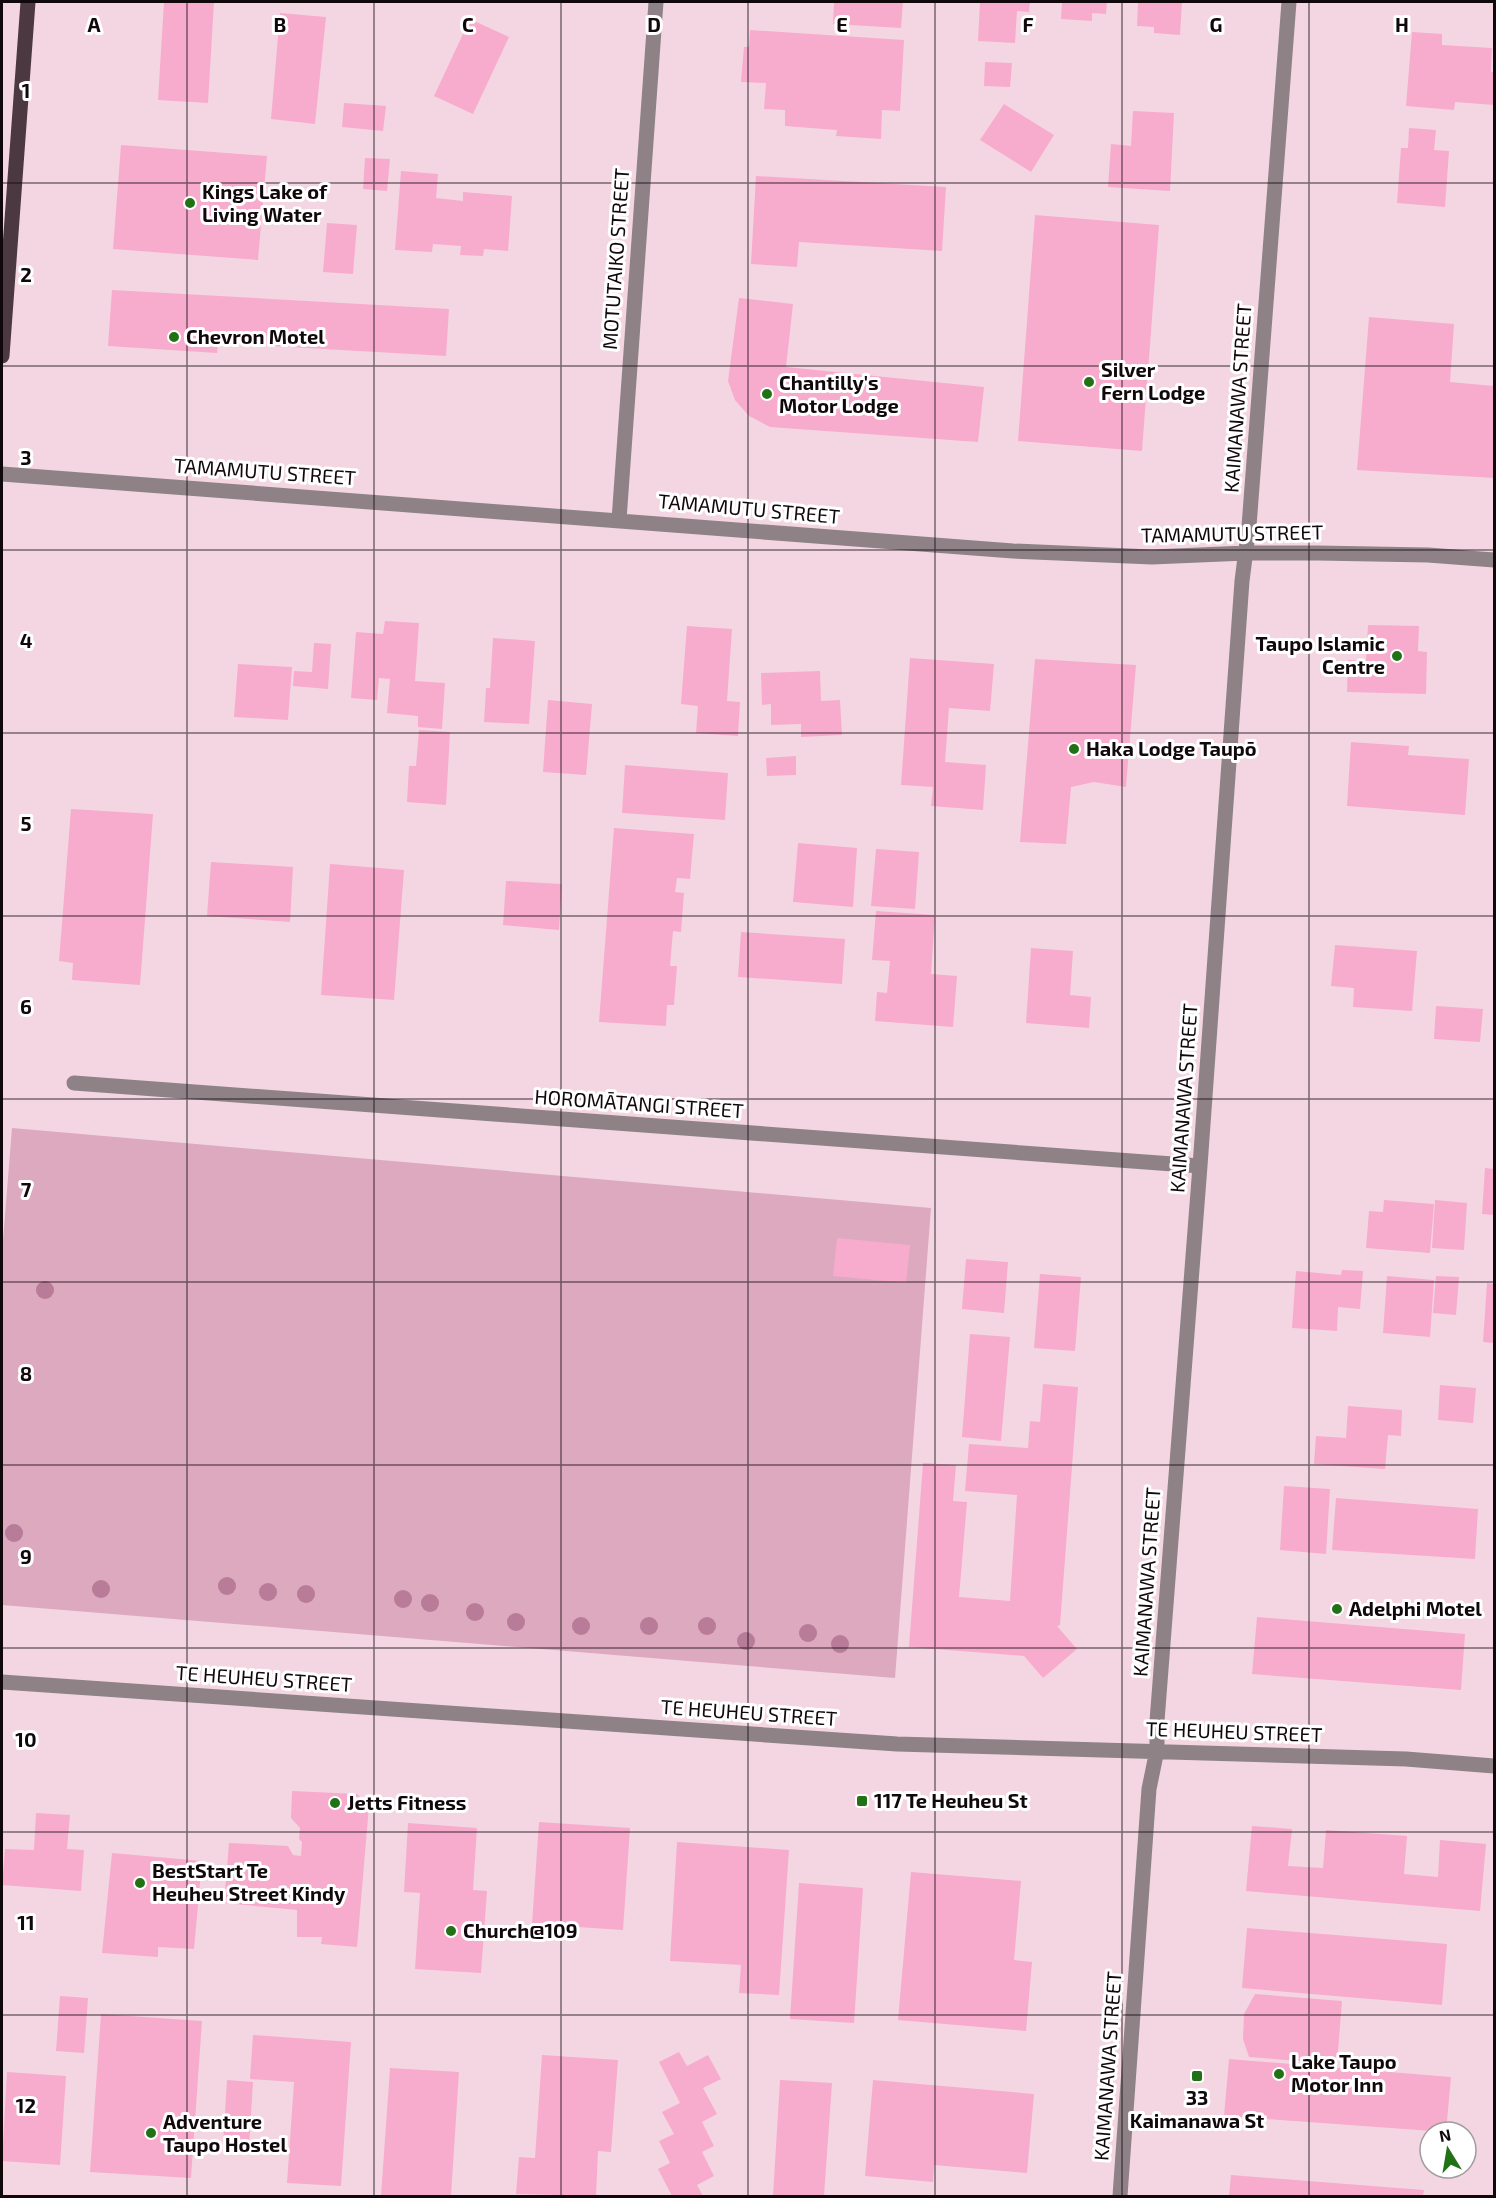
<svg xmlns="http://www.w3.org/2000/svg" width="1496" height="2198" font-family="'Exo 2',sans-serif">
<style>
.green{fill:#dca9bf}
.building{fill:#f7accd}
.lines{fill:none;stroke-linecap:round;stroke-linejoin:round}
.minor{stroke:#8e8287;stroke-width:15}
.major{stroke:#4c3840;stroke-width:15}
.tree{fill:#b87b98}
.grid{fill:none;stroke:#11080c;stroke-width:1.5;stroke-opacity:0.55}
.poi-dot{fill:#227117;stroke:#fff;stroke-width:2}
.labels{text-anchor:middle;stroke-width:6;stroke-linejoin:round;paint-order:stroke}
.poi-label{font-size:20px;font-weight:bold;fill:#11080c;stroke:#fff;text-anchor:start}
.street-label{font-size:20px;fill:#11080c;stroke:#fff}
.grid-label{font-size:20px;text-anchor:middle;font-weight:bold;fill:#11080c;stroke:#fff;stroke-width:6;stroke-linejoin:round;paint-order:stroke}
</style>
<rect width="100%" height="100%" fill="#f4d6e2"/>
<!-- green -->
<path class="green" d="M12,1128L931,1208L895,1678L2,1605V1253Z"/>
<!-- building -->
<path class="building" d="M164,2H214L208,103L158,100Z
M834,2H903L901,28L833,24Z
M980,2H1030L1029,12L1017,11L1015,43L978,41Z
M1062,2H1107L1106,14L1092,13V21L1061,19Z
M1138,2H1182L1180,35L1154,33V27L1137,26Z
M280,13L326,17L315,124L271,119Z
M470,19L509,37L473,114L434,96Z
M750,30L904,40L900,111L882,110L881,139L836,136L837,130L785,126V110L764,109L766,83L741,82L744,47H749Z
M1412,32L1442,34V45L1492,48L1491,72H1494V105L1455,102L1454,110L1406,106Z
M985,62L1012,63L1010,87L984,86Z
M344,103L386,106L383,131L342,127Z
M1004,104L1054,135L1031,172L980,140Z
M1133,111L1174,113L1170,191L1108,187L1111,144L1131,146Z
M1409,128L1436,130L1434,150L1449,151L1445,207L1397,203L1401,148H1408Z
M121,145L267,156L258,260L113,249Z
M365,158L390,159L387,191L363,189Z
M401,171L438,174L436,198L463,201V192L512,196L508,251L484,249L483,256L460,255L461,246L433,244L432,252L395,250Z
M756,176L946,187L942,251L799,242L797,267L751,264Z
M1035,215L1159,225L1142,451L1018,441Z
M327,223L357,225L353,274L323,272Z
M112,290L449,309L446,356L218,343L217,353L108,346Z
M739,298L793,304L786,367L984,387L978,442L770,427L749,416L735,400L728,381Z
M1369,317L1454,324L1450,382L1494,386V478L1357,470Z
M385,621L419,623L415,681L445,683L442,729L418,727V716L387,713L390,679L379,678L377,700L351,698L356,632L383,634Z
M1368,625L1419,626L1418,651L1427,652L1426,694L1347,692L1348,660L1366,661Z
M687,626L732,629L727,701L740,702L738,736L696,733L698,706L681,704Z
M493,638L535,641L529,724L484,722L486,688H490Z
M314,643L331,644L328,689L293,686L294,671L312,672Z
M910,658L994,664L990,711L949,708L945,762L986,765L983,810L931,806L933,787L901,785Z
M1035,659L1136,665L1126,787L1094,782L1071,787L1066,844L1020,842Z
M238,664L292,667L288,720L234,717Z
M820,671L821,701L840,700L842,735L801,737V724L771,725V704L762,705L761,673Z
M548,700L592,704L586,775L543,772Z
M419,730L450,732L446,805L407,802L409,766H416Z
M1351,742L1409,746L1408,755L1469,759L1465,815L1347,806Z
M796,756V775L767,776L766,758Z
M625,765L728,773L725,820L622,813Z
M71,809L153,814L140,985L72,980L73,963L59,961Z
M614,828L694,834L690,879L677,878L675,892L684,893L681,932L673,931L670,966H677L674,1005H667L666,1026L599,1022Z
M798,843L857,848L853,907L793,902Z
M876,849L919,852L915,909L871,906Z
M211,862L293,867L290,922L207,916Z
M330,864L404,870L394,1000L321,995Z
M506,881L562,884L559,930L503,925Z
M876,911L935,915L931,974L957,976L953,1027L875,1021L877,992L887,993L890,961L872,960Z
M741,932L845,939L842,984L738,977Z
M1335,945L1417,951L1412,1011L1353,1007L1354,988L1331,986Z
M1031,948L1073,951L1070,995L1091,997L1089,1028L1026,1023Z
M1436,1006L1483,1009L1480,1042L1434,1039Z
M1485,1168L1494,1169V1215L1482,1214Z
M1384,1200L1434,1204L1430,1253L1366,1248L1369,1211L1383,1212Z
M1435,1200L1467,1203L1464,1250L1432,1248Z
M837,1238L910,1245L906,1283L833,1276Z
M966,1259L1008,1262L1004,1313L962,1309Z
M1342,1270L1363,1271L1360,1309L1338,1307L1337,1331L1292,1328L1296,1271L1341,1275Z
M1040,1274L1081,1277L1075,1351L1034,1348Z
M1387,1276L1434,1280L1430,1337L1383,1333Z
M1436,1276L1459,1277L1456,1315L1433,1313Z
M1487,1283L1494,1284V1343L1483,1342Z
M970,1334L1010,1337L1001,1441L962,1437Z
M1043,1384L1078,1387L1060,1625L1057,1626L1077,1649L1043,1678L1024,1656L909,1647L923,1463L956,1465L953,1501L967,1502L959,1597L1010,1601L1017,1495L965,1491L969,1444L1028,1448L1030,1421L1040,1422Z
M1440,1385L1476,1388L1473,1423L1438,1420Z
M1348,1406L1402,1410L1401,1436L1388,1435L1385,1469L1314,1464L1316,1436L1346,1438Z
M1284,1486L1330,1489L1326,1554L1280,1550Z
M1336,1498L1478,1509L1475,1559L1332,1550Z
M1257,1617L1465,1634L1461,1690L1252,1674Z
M292,1791L357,1794L369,1806L357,1947L321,1944L322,1937H297V1910L224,1903L229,1843L288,1846L293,1855L301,1856L302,1842L299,1839L300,1828L291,1818Z
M36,1813L70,1815L67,1849L84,1850L81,1891L2,1885L5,1849L34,1850Z
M539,1822L630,1828L623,1930L532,1924Z
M408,1823L477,1828L473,1890L487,1891L481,1973L415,1969L420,1893L404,1892Z
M1252,1826L1292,1829L1288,1866L1323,1868L1326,1830L1407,1836L1404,1874L1438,1877L1440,1840L1486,1844L1480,1911L1246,1891Z
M677,1842L789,1850L779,1995L739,1993L741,1965L670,1961Z
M112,1853L202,1861L194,1949L158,1947V1957L102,1953Z
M911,1872L1021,1881L1014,1960L1032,1962L1026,2031L898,2020Z
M799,1883L863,1888L854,2023L790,2019Z
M1247,1928L1447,1944L1442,2005L1242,1988Z
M1255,1994L1342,2001L1337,2064L1249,2057L1243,2039L1244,2014Z
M60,1996L88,1998L84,2053L56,2051Z
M101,2014L202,2021L191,2178L90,2172Z
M253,2035L351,2042L341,2186L287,2183L294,2082L250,2079Z
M679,2052L687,2066L708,2055L721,2079L703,2088L717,2114L702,2122L714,2146L702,2152L714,2176L697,2185L703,2196H672L658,2169L670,2163L659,2141L674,2134L662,2112L680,2103L659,2062Z
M542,2055L618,2060L611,2152L598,2151L596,2196L516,2194L519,2157L535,2158Z
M1229,2059L1451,2077L1446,2132L1224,2116Z
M390,2068L459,2072L451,2196H381Z
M7,2072L66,2076L60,2165L2,2161Z
M227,2080L253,2082L249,2146L223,2144Z
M780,2080L832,2083L824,2196H773Z
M873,2080L1034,2094L1027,2173L934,2165L933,2182L865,2176Z
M1231,2175L1424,2190L1423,2196H1229Z"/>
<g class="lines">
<!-- minor -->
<path class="minor" d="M2,474L1013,551L1152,557L1246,553H1317L1428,555L1494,560
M619,520L656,2
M74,1083L1200,1166
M2,1682L897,1744L1406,1759L1494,1766
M1120,2196L1149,1789L1157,1750V1721L1200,1166L1242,581L1249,526L1289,2"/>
<!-- major -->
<path class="major" d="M2,356L28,2"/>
</g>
<!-- trees -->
<g class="tree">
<circle cx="45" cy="1290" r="9"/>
<circle cx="14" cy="1533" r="9"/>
<circle cx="227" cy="1586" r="9"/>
<circle cx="101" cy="1589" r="9"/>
<circle cx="268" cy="1592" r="9"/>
<circle cx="306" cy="1594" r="9"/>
<circle cx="403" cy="1599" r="9"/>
<circle cx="430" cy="1603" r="9"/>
<circle cx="475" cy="1612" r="9"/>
<circle cx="516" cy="1622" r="9"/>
<circle cx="581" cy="1626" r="9"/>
<circle cx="649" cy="1626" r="9"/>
<circle cx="707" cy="1626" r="9"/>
<circle cx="808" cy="1633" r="9"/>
<circle cx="746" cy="1641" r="9"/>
<circle cx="840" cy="1644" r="9"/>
</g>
<!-- grid -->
<path class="grid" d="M187,2V2196M374,2V2196M561,2V2196M748,2V2196M935,2V2196M1122,2V2196M1309,2V2196M2,183H1494M2,366H1494M2,550H1494M2,733H1494M2,916H1494M2,1099H1494M2,1282H1494M2,1465H1494M2,1648H1494M2,1832H1494M2,2015H1494"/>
<!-- markers -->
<g class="poi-dot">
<circle cx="190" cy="203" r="6"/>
<circle cx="174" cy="337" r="6"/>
<circle cx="1089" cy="382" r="6"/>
<circle cx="767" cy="394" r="6"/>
<circle cx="1397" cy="656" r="6"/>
<circle cx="1074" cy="749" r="6"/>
<circle cx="1337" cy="1609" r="6"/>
<rect x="856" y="1795" width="12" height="12" rx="3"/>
<circle cx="335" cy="1803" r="6"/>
<circle cx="140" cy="1883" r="6"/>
<circle cx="451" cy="1931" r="6"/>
<circle cx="1279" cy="2074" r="6"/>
<rect x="1191" y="2070" width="12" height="12" rx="3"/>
<circle cx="151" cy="2133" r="6"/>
</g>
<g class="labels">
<!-- poi labels -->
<g class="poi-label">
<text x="202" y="199">Kings Lake of<tspan x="202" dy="23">Living Water</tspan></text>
<text x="186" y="344">Chevron Motel</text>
<text x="1101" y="377">Silver<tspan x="1101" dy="23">Fern Lodge</tspan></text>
<text x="779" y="390">Chantilly's<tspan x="779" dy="23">Motor Lodge</tspan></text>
<text x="1385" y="651" text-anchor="end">Taupo Islamic<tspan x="1385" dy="23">Centre</tspan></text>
<text x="1086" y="756">Haka Lodge Taupō</text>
<text x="1349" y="1616">Adelphi Motel</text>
<text x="874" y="1808">117 Te Heuheu St</text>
<text x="347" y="1810">Jetts Fitness</text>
<text x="152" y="1878">BestStart Te<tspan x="152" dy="23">Heuheu Street Kindy</tspan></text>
<text x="463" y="1938">Church@109</text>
<text x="1291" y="2069">Lake Taupo<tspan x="1291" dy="23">Motor Inn</tspan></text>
<text x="1197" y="2105" text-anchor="middle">33<tspan x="1197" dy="23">Kaimanawa St</tspan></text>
<text x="163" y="2129">Adventure<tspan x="163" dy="23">Taupo Hostel</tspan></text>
</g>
<!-- street labels -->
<g class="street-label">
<text transform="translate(616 259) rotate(-86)" y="7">MOTUTAIKO STREET</text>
<text transform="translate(1238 398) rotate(-86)" y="7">KAIMANAWA STREET</text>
<text transform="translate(265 472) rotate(4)" y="7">TAMAMUTU STREET</text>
<text transform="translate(749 509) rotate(5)" y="7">TAMAMUTU STREET</text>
<text transform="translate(1232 534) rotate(-1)" y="7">TAMAMUTU STREET</text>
<text transform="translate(1184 1098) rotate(-86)" y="7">KAIMANAWA STREET</text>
<text transform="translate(639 1104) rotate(4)" y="7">HOROMĀTANGI STREET</text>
<text transform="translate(1147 1582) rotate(-86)" y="7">KAIMANAWA STREET</text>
<text transform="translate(264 1679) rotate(4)" y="7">TE HEUHEU STREET</text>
<text transform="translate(749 1713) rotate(4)" y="7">TE HEUHEU STREET</text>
<text transform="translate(1234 1732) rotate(2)" y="7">TE HEUHEU STREET</text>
<text transform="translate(1108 2066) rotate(-86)" y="7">KAIMANAWA STREET</text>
</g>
</g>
<g class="grid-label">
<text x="94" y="32">A</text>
<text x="280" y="32">B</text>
<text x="468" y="32">C</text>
<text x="654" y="32">D</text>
<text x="842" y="32">E</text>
<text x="1028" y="32">F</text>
<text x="1216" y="32">G</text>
<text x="1402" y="32">H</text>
<text x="26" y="98">1</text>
<text x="26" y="282">2</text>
<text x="26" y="465">3</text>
<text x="26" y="648">4</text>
<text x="26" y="831">5</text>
<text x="26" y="1014">6</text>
<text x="26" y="1197">7</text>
<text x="26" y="1381">8</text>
<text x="26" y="1564">9</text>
<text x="26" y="1747">10</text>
<text x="26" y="1930">11</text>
<text x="26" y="2113">12</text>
</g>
<!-- border -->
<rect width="1496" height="2198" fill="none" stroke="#11080c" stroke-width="6"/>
<!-- north arrow -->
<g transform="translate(1448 2150) rotate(349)"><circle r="28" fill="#ffffff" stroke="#a09c9e" stroke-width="1.5"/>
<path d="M0-4.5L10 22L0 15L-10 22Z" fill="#227117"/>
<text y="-9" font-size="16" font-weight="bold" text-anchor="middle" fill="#11080c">N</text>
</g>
</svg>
